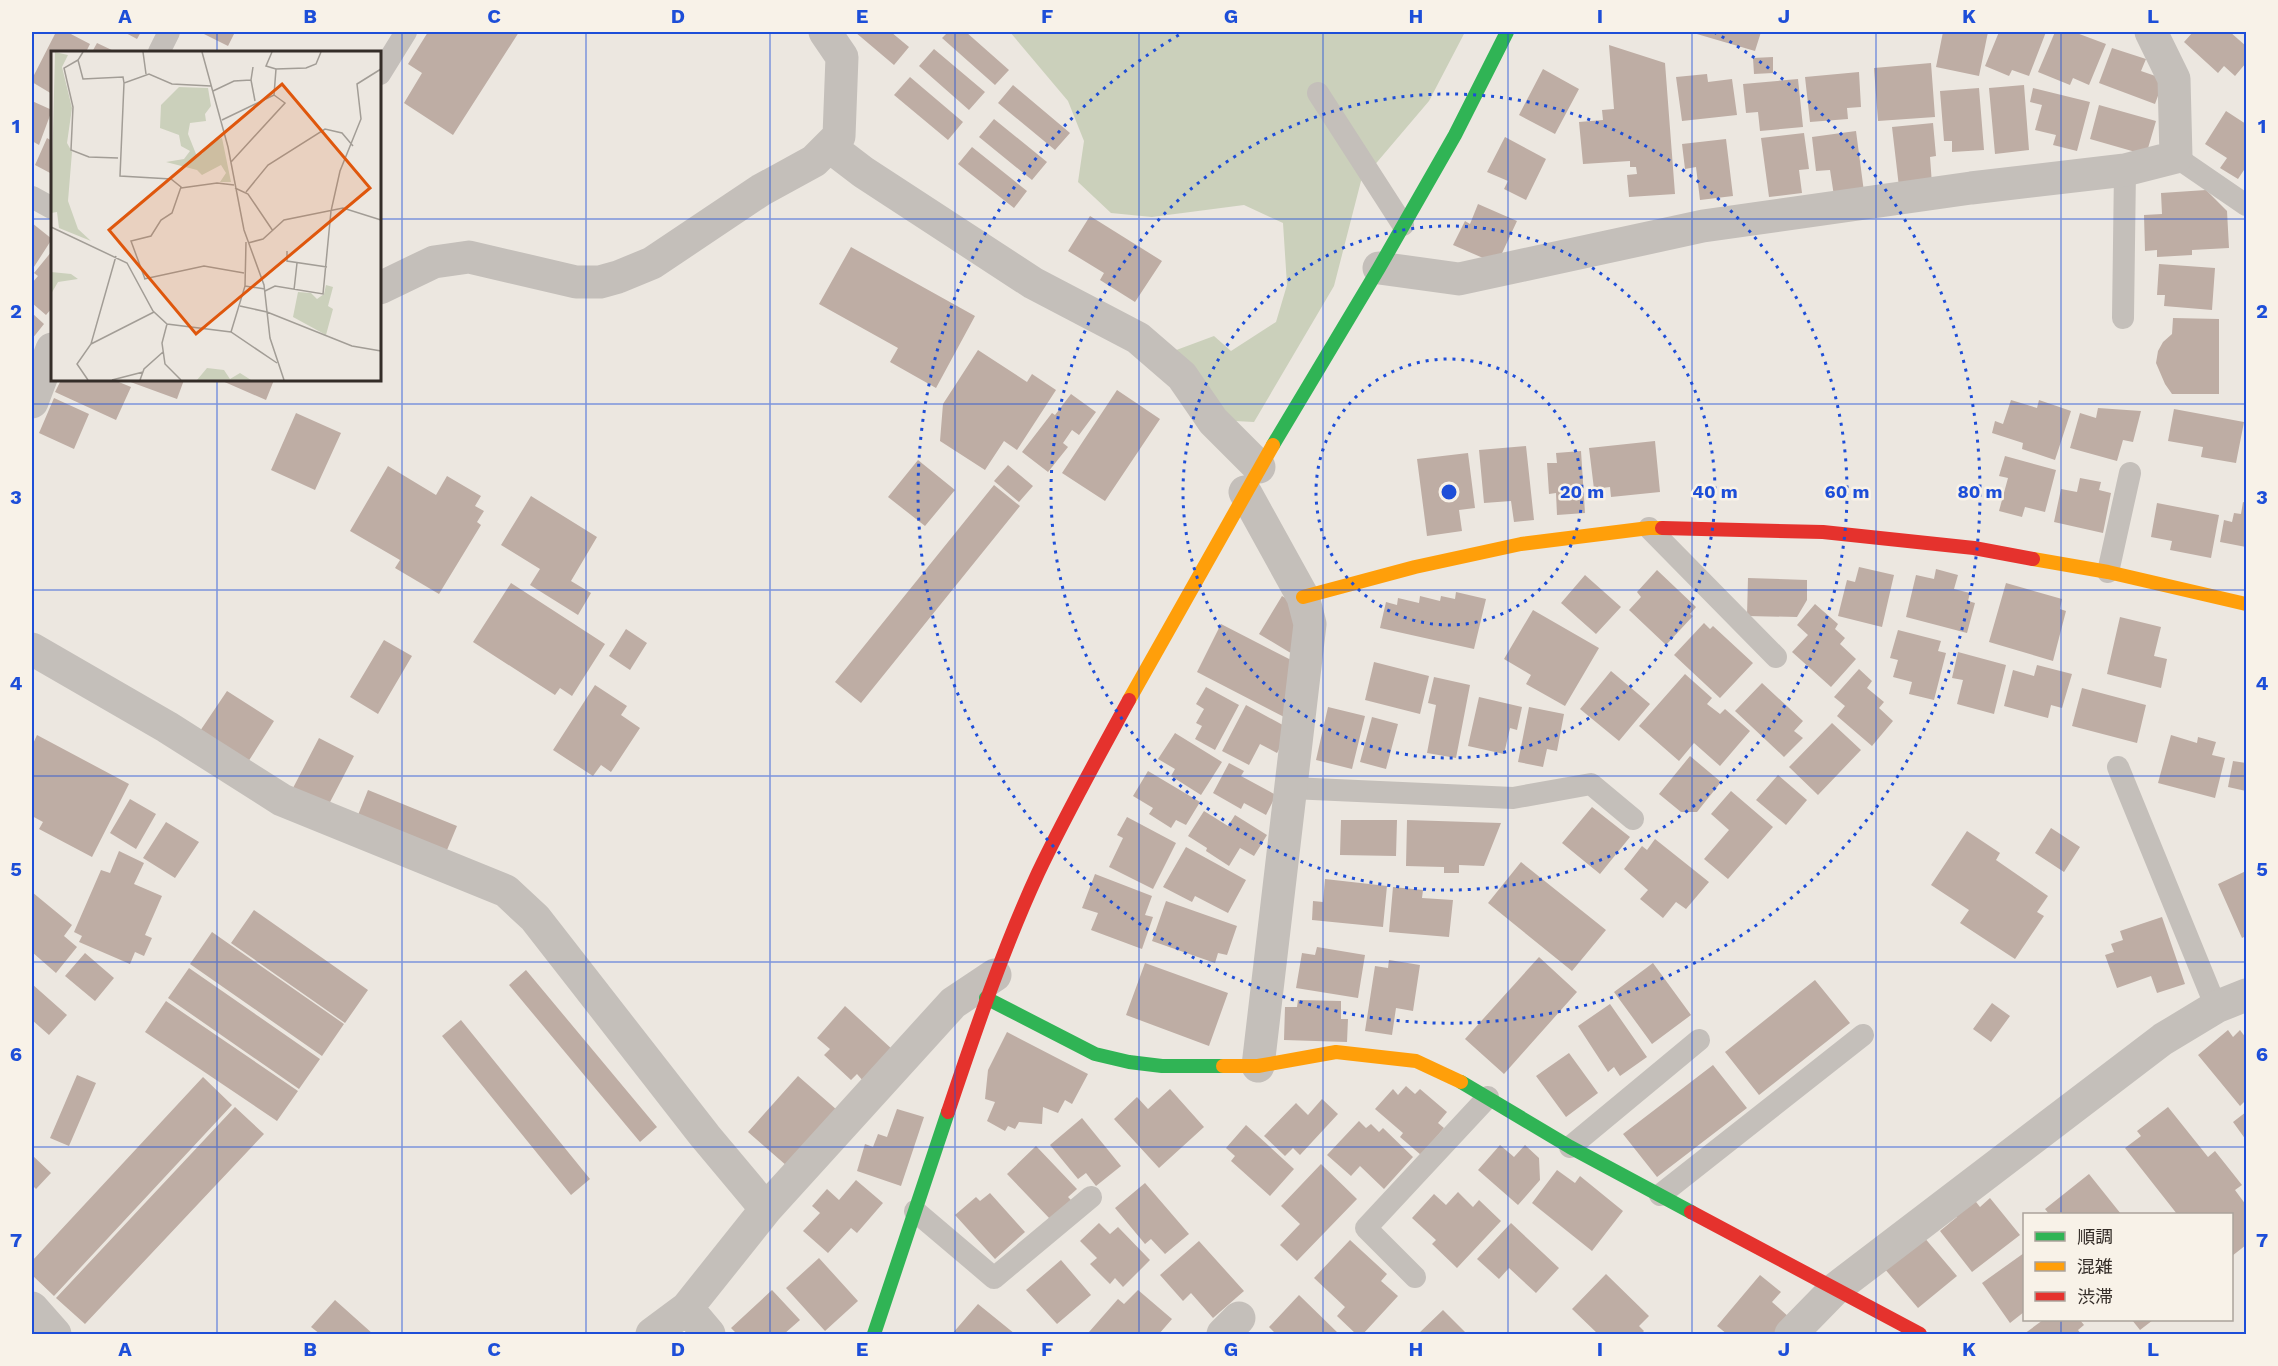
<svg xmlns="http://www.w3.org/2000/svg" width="2278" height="1366" font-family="'Work Sans','Noto Sans JP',sans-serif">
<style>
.green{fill:#cbd0bb}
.building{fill:#beada4}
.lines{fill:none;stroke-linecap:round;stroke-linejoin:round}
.lane{stroke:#c4bfba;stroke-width:22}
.street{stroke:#c4bfba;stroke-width:33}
.fast{stroke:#30b455;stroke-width:14}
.slow{stroke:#ff9f0a;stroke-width:14}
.jam{stroke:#e5322d;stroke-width:14}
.grid{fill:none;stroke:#1d4ed8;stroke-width:1.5;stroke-opacity:0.55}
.ring{fill:none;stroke:#1d4ed8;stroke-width:3;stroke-dasharray:3 6}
.inset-road{fill:none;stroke:#a29d96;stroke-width:1.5}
.view{fill:#df570d;fill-opacity:0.15;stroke:#df570d;stroke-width:3}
.inset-edge{fill:none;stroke:#342d28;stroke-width:3}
.centre{fill:#1d4ed8;stroke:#f8f2e8;stroke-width:3}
.ring-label{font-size:18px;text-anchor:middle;font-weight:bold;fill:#1d4ed8;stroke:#f8f2e8;stroke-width:5;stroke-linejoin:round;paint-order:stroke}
.neatline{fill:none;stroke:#1d4ed8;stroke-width:2}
.grid-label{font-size:20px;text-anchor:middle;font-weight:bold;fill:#1d4ed8}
</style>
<rect width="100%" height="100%" fill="#ece7e0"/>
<!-- green -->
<path class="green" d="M1010,32H1465L1429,101L1361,181L1334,286L1254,422L1235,421L1171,352L1214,336L1231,351L1276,322L1287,285L1283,223L1244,205L1152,217L1111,213L1078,182L1084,141L1068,101Z"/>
<!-- building -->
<path class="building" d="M56,32H67L90,44L86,52H52V94L32,82V79Z
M124,32H141L137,39Z
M200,32H235L228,46Z
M428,32H519L453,135L404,103L422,73L408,64Z
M855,32H891L909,47L894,65Z
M948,32H966L1009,70L995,85L942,38Z
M1690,32H1761L1755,51Z
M1943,32H1988L1979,76L1936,67Z
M1999,32H2046L2029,76L2012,70L2009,76L1985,66Z
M2055,32H2074L2106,44L2089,85L2073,78L2070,85L2038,72Z
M2193,32H2230L2246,46V63L2235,76L2224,66L2218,73L2184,42Z
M97,43L116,52H92Z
M1609,45L1665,63L1675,194L1629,197L1627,175L1637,174L1636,167H1630V161L1583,164L1579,122L1603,120L1602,110L1614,109Z
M2112,48L2146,59L2141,71L2164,79L2155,104L2099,83Z
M934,49L985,92L969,110L919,66Z
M1773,57V73L1754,74L1753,58Z
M1931,63L1935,117L1878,121L1874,68Z
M1543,69L1579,89L1555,134L1519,115Z
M1859,72L1861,107L1847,108L1848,119L1810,122L1805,77Z
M1707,74L1708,82L1732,79L1737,115L1682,121L1676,77Z
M910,77L963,122L948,140L894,95Z
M1798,79L1803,127L1760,131L1758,112L1746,113L1743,84Z
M1013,85L1070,133L1055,150L998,103Z
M2024,85L2029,150L1995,154L1989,88Z
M1979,88L1984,150L1952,152V141H1944L1940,91Z
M2033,88L2090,102L2077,151L2053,145L2056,135L2035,130L2042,105L2030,102Z
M32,101L52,110L39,145L32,141Z
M2099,105L2156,121L2146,155L2090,139Z
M2226,111L2246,124V167L2238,179L2220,168L2227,158L2205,144Z
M994,119L1047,162L1032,180L979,137Z
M1933,123L1936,156L1930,157L1932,184L1899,187L1892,127Z
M1856,131L1864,192L1834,196L1830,170L1816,171L1812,137Z
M1804,133L1809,169L1799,170L1802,193L1769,197L1761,138Z
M1505,137L1546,159L1526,200L1504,189L1508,181L1487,172Z
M47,138L52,141V174L35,165Z
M1726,139L1733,196L1700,200L1696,167L1685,169L1682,144Z
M972,147L1027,191L1014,208L958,164Z
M2206,190L2227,211L2229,248L2192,250V255L2157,257V250L2145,251L2144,215L2162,214L2161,193Z
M1478,204L1517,221L1497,264L1453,245L1465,221L1470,224Z
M1090,216L1162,261L1135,302L1100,280L1104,273L1068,251Z
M32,223L52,239L32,270Z
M851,247L975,316L936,388L890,362L898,348L819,304Z
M52,251V308L46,315L32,303V283L38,276L34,273Z
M2159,264L2215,268L2212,310L2164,306L2165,295H2157Z
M32,313L44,324L32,339Z
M2173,318L2219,319V394H2172L2165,384L2156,363L2158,351L2163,342L2172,334Z
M978,350L1027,382L1032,374L1056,390L1017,450L1004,441L985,470L940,441L943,404Z
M61,380H114L131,387L116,420L55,392Z
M125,380H184L177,399Z
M220,380H274L266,400Z
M1117,390L1160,419L1105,501L1062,473Z
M1071,394L1096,412L1079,435L1072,430L1063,443L1068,447L1048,472L1022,452L1052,413L1055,415Z
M54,398L89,414L74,449L39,433Z
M2011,400L2037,408L2039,400L2071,411L2055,460L2022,449L2023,443L1992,433L1995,421L2003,424Z
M2098,408L2141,411L2133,442L2123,440L2117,461L2070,448L2080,413L2096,418Z
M2174,409L2244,422L2236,463L2201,457L2203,447L2168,441Z
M296,413L341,433L315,490L271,470Z
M1655,441L1660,492L1611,497L1610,487L1594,489L1589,448Z
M1526,446L1534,520L1514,522L1511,501L1484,503L1479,450Z
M1581,451L1585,513L1557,515L1556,493L1549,494L1547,463H1557L1556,453Z
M1468,453L1475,508L1459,510L1462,531L1427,536L1417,459Z
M2005,456L2056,470L2045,512L2025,507L2022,517L1999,511L2008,478L1999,476Z
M918,460L955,490L925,526L888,497Z
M1008,465L1033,486L1019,502L994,481Z
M388,466L436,495L447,476L481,496L475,506L484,511L477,522L481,525L439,594L395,568L400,560L350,531Z
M2080,478L2101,482L2099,490L2111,493L2103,533L2054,522L2061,489L2077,492Z
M994,485L1020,506L861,703L835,682Z
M531,496L597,537L571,581L591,593L578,615L530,585L540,569L501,545Z
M2243,502L2246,503V547L2220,542L2224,520L2232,522L2234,513L2241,514Z
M2157,503L2219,515L2211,558L2170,550L2172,541L2151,537Z
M1859,567L1894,575L1882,627L1838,616L1847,580L1855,582Z
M1936,569L1958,575L1954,589L1970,593L1968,601L1975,603L1967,633L1906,617L1916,575L1934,579Z
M1657,570L1696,607L1690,614L1693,616L1666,645L1629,610L1641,597L1637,592Z
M1585,575L1621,607L1596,634L1561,603Z
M1748,578L1807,580V600L1797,617L1747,616Z
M511,583L605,644L572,696L560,688L555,695L473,642Z
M2006,583L2062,599L2060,609L2066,611L2053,661L1989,642Z
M1456,592L1486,599L1474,649L1380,628L1386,602L1397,605L1398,598L1419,603L1420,596L1440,601L1441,596L1455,599Z
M1282,596L1294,603V655L1259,634Z
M1815,604L1838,624L1835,629L1845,638L1840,644L1856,659L1831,687L1792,652L1808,635L1797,625Z
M1533,610L1599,648L1565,706L1526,684L1531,675L1504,659Z
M2120,617L2161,627L2154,656L2167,659L2161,688L2107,674Z
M1704,623L1710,629L1713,626L1753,663L1720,698L1674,655Z
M1221,624L1297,663L1290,720L1197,672Z
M626,629L647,643L630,670L609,656Z
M1898,630L1941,641L1938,651L1946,653L1934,700L1909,694L1912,682L1893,677L1898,660L1890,658Z
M384,640L412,656L378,714L350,697Z
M1958,652L2006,665L1994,714L1957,704L1963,680L1952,678Z
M1374,662L1429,676L1420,714L1365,700Z
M2037,665L2072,674L2062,708L2051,705L2048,718L2004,706L2013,670L2034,676Z
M1859,669L1872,681L1867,688L1884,702L1879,708L1893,721L1872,746L1837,716L1845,706L1834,697Z
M1611,671L1650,704L1619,741L1580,709Z
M1685,674L1712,698L1707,704L1720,714L1725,709L1750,731L1720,766L1694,743L1679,761L1639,726Z
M1434,677L1470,685L1456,758L1427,753L1436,705L1428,703Z
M1762,683L1803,721L1794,731L1803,738L1784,757L1735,711Z
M595,685L627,706L621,715L640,728L611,772L601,765L593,776L553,750Z
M1206,687L1239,705L1215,750L1195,739L1202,726L1196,723L1204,709L1196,704Z
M2082,688L2146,705L2137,743L2072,726Z
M227,691L274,721L248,762L200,731Z
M1479,697L1522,707L1517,730L1510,728L1504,754L1468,746Z
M1246,705L1290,729L1277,753L1260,744L1249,765L1222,751Z
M1328,707L1365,716L1352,769L1316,760Z
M1529,707L1564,714L1557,751L1547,749L1543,767L1518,762Z
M1372,717L1398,724L1386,769L1360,762Z
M1832,723L1861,750L1818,795L1789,767Z
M1175,733L1222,762L1201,795L1171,776L1175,769L1158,759Z
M37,735L129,784L92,857L39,829L43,822L32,816V746Z
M2171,735L2197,743L2198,737L2216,742L2212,755L2225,758L2215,798L2158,783Z
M319,738L354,756L328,806L293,788Z
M1690,756L1721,782L1697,812H1681L1659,794Z
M2233,761L2246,763V791L2228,787Z
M1229,763L1244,771L1241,776L1276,795L1266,815L1244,803L1241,809L1213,793Z
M1148,771L1200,802L1186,825L1176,820L1171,828L1149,814L1153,808L1133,796Z
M1778,775L1807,800L1786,825L1756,800Z
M368,790L457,826L447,850L358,815Z
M1731,791L1773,827L1728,879L1704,859L1729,830L1711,814Z
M130,799L156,814L136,849L110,833Z
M1592,807L1630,837L1600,874L1562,843Z
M1204,811L1228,826L1235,815L1267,835L1254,856L1240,848L1229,866L1206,851L1207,848L1188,836Z
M1127,817L1176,843L1153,889L1109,867L1123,838L1117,835Z
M1341,820H1397L1396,856L1340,855Z
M1407,820L1501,823L1484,866L1459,865V873H1444V867L1406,866Z
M166,822L199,842L175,878L143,858Z
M2051,828L2080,847L2064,872L2035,853Z
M1967,831L2000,853L1996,860L2048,896L2037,912L2044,916L2015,959L1960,923L1969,910L1931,885Z
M1655,839L1709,882L1686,909L1676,902L1663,918L1640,899L1648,890L1624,869L1642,846L1647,850Z
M1186,847L1246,880L1228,913L1195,896L1192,902L1163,887Z
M119,851L144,863L134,884L162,896L145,935L152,938L144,956L135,952L130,964L79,942L82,936L74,932L101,870L110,873Z
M1521,862L1606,930L1572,971L1488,903Z
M2246,871V936L2242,938L2218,884Z
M1095,874L1152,896L1145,915L1153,917L1142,949L1091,930L1098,913L1082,908Z
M1325,879L1387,886L1383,927L1312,920L1313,901L1323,902Z
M1393,887L1423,890L1422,898L1453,900L1449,937L1389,932Z
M32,892L72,925L64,936L77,947L56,973L32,952Z
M1166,901L1237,926L1227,955L1218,953L1215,963L1152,941Z
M254,910L368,990L345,1023L231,943Z
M2162,917L2185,984L2157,993L2151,976L2117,988L2105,955L2114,952L2111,944L2123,940L2120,931Z
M212,932L344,1024L322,1056L190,964Z
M1317,947L1365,955L1358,998L1296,988L1302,953L1315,955Z
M85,953L114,978L95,1001L65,976Z
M1539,957L1577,992L1504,1074L1465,1039Z
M1389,960L1420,965L1413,1011L1396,1008L1392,1035L1365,1031L1375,966L1388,968Z
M1145,963L1228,993L1209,1046L1126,1015Z
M1653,963L1691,1015L1652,1044L1614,992Z
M189,968L320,1059L299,1089L168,998Z
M526,970L657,1127L640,1142L509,985Z
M1815,980L1850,1023L1759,1095L1725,1052Z
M32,984L67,1015L49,1035L32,1020Z
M1298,1000L1341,1001V1019H1348L1347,1042L1284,1040L1285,1007H1297Z
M166,1001L298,1091L277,1121L145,1032Z
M1992,1003L2010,1016L1991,1042L1973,1029Z
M1610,1004L1647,1057L1620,1076L1614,1067L1608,1072L1578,1026Z
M845,1006L893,1050L864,1082L857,1074L851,1080L824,1055L830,1049L817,1038Z
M461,1020L590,1179L571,1195L442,1036Z
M2228,1030L2233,1037L2240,1030L2246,1038V1100L2240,1106L2198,1055Z
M1007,1032L1088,1074L1072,1104L1065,1100L1058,1113L1043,1107L1042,1124L1019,1122L1015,1129L1008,1126L1005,1131L987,1121L995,1102L985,1099L988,1070Z
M1569,1053L1598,1093L1566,1117L1536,1076Z
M1713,1065L1747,1108L1657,1177L1623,1134Z
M77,1075L96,1083L69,1146L50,1138Z
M798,1076L837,1110L787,1166L748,1132Z
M203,1077L232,1105L54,1296L32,1275V1261Z
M1406,1086L1415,1094L1420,1089L1447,1112L1438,1123L1444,1128L1421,1155L1400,1137L1403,1133L1375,1109L1393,1089L1398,1095Z
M1170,1089L1204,1127L1159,1168L1114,1119L1137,1097L1148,1109Z
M1322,1099L1338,1114L1300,1155L1293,1148L1285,1156L1264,1136L1296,1103L1308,1115Z
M235,1107L264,1134L85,1324L56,1298Z
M2168,1107L2208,1157L2215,1151L2242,1185L2235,1190L2246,1205V1245L2232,1256V1214H2177L2125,1148L2141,1136L2137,1131Z
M897,1109L924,1117L901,1186L857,1171L865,1144L873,1147L878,1134L887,1137Z
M2246,1112V1140L2233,1122Z
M1082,1118L1121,1166L1096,1186L1086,1173L1078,1179L1050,1145Z
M1359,1121L1366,1128L1371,1124L1379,1132L1383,1128L1413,1157L1384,1189L1360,1166L1351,1176L1327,1155Z
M1246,1125L1294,1169L1270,1196L1231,1161L1235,1156L1226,1148Z
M1500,1145L1514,1157L1525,1145L1539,1158L1540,1180L1518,1205L1478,1170Z
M1036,1146L1077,1189L1068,1197L1071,1200L1051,1220L1007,1174Z
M32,1155L51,1173L36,1189L32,1185Z
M1321,1164L1357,1199L1297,1261L1280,1245L1300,1224L1281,1206Z
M1557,1170L1575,1183L1580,1176L1623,1211L1592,1251L1532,1203Z
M2089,1174L2121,1214H2049L2045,1209Z
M856,1180L883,1203L857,1233L851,1228L828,1253L803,1231L820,1213L812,1206L827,1189L839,1200Z
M1145,1183L1189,1234L1165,1254L1151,1239L1145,1244L1115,1208Z
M1458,1192L1473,1207L1479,1200L1501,1221L1457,1268L1432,1244L1436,1240L1412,1218L1434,1194L1446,1205Z
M990,1193L1025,1232L995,1259L955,1215L976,1197L980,1201Z
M1969,1193L1980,1207L1990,1198L2020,1235L1972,1272L1940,1231L1957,1217L1953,1213Z
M1099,1223L1110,1234L1118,1227L1150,1260L1123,1287L1115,1278L1110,1284L1090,1264L1097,1258L1080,1241Z
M1511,1223L1559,1268L1536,1293L1509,1268L1499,1279L1477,1259Z
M1923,1236L1957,1276L1918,1308L1884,1268Z
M1350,1240L1387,1274L1381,1281L1398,1296L1363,1334H1356L1337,1316L1345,1307L1314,1278Z
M1199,1241L1244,1291L1213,1318L1191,1293L1183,1301L1160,1275Z
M2024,1253V1312L2010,1323L1982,1283Z
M819,1258L858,1301L825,1331L786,1288Z
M1061,1260L1091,1295L1057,1324L1026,1290Z
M1606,1274L1649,1316L1639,1326L1644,1331L1641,1334H1598L1572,1309Z
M1760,1275L1781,1292L1772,1302L1790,1318L1777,1334H1727L1717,1326Z
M772,1290L800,1320L784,1334H737L731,1328Z
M1138,1290L1172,1319L1159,1334H1092L1089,1332L1118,1299L1124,1304Z
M1299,1295L1339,1334H1276L1269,1327Z
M335,1300L373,1334H320L311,1327Z
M978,1304L1015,1334H952Z
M1443,1310L1467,1334H1418Z
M2043,1320H2080L2084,1325L2078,1330L2081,1334H2024Z
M2132,1320H2153L2140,1330Z"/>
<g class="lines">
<!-- lane -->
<path class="lane" d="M159,52L169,32
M380,74L406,32
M1318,93L1403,225
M2176,157L2246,205
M32,197L52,208
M2123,318L2125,170
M1649,528L1776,657
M2108,572L2130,473
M2118,767L2216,1007
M1291,788L1513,798L1591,784L1633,819
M1570,1147L1699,1040
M1660,1195L1863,1035
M915,1211L994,1278L1091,1197
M1415,1277L1366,1228L1488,1097"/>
<!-- street -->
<path class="street" d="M829,146L863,172L1033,283L1138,338L1182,376L1213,421L1259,467
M1379,268L1459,279L1703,226L1971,188L2125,170L2176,157L2174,79L2151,32
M380,288L434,262L469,257L576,282H600L618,277L652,263L761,190L814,161L839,136L842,57L825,32
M32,402L52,349
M1245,492L1303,597L1310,624L1258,1066
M32,649L167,727L282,800L506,891L535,918L705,1136L766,1209
M32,1308L55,1334
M687,1308L709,1334
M652,1334L687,1308L766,1209L953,1003L995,975
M1223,1334L1239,1318
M1791,1334L1835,1289L2163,1039L2216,1007L2246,995"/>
<!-- fast -->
<path class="fast" d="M1273,445L1379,268L1455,135L1507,32
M986,998L1095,1054L1129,1062L1162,1066H1223
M1461,1082L1570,1147L1691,1212
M874,1334L948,1112"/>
<!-- slow -->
<path class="slow" d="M2033,559L2108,572L2246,604
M1303,597L1415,567L1521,544L1649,528H1662
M1129,700L1273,445
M1223,1066H1258L1336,1052L1416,1061L1461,1082"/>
<!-- jam -->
<path class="jam" d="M1662,528L1823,532L1974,548L2033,559
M948,1112C975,1032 1002,951 1038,873C1066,814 1098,757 1129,700
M1691,1212L1920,1334"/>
</g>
<!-- grid -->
<path class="grid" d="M217,32V52M402,32V1334M586,32V1334M770,32V1334M955,32V1334M1139,32V1334M1323,32V1334M1508,32V1334M1692,32V1334M1876,32V1334M2061,32V1214M32,219H52M380,219H2246M217,380V1334M32,404H2246M32,590H2246M32,776H2246M32,962H2246M32,1147H2246M2061,1320V1334"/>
<!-- distance rings -->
<g class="ring">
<circle cx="1449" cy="492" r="133"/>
<circle cx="1449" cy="492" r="266"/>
<circle cx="1449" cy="492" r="398"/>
<path d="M1714 32A531 531 0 1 1 1184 32"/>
</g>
<!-- overview -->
<g transform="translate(51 51)">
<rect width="330" height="330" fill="#ece7e0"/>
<path d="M4,1L17,4L11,16L21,57L16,92L21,101L17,150L27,178L40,190L8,177L6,161L0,162ZM128,36L157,37L160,55L154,63L155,70L139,72L137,83L145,103H151L160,91L171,87L180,131H169L175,122L170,114L151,124L146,119L115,111L133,108L139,100L130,95L128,84L109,77L110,54ZM0,221L20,223L27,228L7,231L0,243ZM275,234L282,236L277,255L282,258L275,284L242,266L247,241L260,242L266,248L273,243ZM156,317L173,319L179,328L189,322L200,329H146Z" fill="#cbd0bb"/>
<path class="inset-road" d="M32,1L27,9L32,28L72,26L73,32M92,1L95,23M151,1L177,96L193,179L213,234L219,287L233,329M221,1L215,15L225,18M27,9L13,17L22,56L20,99L38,106L67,107M202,16L200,29L204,50M162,40L183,30L200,29M171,69L223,44M180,111L234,52L223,44L225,18L255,17L265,13L270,1M130,137L166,132L183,134M184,137L197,143L222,180M195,141L217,114L274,78L291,82L302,95M0,176L76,212L102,260L116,273L180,281L226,312M197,192L212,188L233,169L292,157L330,169M236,200V210L276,216M93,228L153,215L193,222M94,228L80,190L100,185L110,169L121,162L130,136L120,128L69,125L73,32L98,23L121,33L160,35M194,235L214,238M243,239L246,212M214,240L224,235L272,243L280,160L289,120L310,68L306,33L330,18M189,255L216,261L301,295L330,300M116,273L111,292L114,313L130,329M180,281L194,235L195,191M40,293L103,261M37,329L26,313L40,293L65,205M61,329L92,321M89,329L93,318L112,301"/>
<path class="view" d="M231,33L319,137L145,283L58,179Z"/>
<rect width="330" height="330" class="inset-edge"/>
</g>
<circle cx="1449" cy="492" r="9" class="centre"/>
<g class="ring-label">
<text x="1582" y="498">20 m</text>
<text x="1715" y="498">40 m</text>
<text x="1847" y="498">60 m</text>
<text x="1980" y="498">80 m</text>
</g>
<!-- border -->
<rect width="2278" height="1366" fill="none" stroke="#f8f2e8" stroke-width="66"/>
<!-- legend -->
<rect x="2023" y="1213" width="210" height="108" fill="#f8f2e8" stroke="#aaa39b" stroke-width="1.5"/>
<rect x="2035" y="1232" width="30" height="9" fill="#30b455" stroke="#aaa39b" stroke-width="1.5"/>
<text x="2077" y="1243" font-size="18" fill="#342d28">順調</text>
<rect x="2035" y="1262" width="30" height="9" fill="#ff9f0a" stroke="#aaa39b" stroke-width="1.5"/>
<text x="2077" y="1273" font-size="18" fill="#342d28">混雑</text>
<rect x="2035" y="1292" width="30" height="9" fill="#e5322d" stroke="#aaa39b" stroke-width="1.5"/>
<text x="2077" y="1303" font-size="18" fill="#342d28">渋滞</text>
<rect x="33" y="33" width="2212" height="1300" class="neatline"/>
<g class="grid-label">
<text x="125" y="23">A</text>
<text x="310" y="23">B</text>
<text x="494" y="23">C</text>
<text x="678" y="23">D</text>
<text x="862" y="23">E</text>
<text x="1047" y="23">F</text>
<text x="1231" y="23">G</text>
<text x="1416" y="23">H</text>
<text x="1600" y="23">I</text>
<text x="1784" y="23">J</text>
<text x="1969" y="23">K</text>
<text x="2153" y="23">L</text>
<text x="16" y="133">1</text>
<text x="2262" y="133">1</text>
<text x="16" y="318">2</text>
<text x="2262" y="318">2</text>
<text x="16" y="504">3</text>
<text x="2262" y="504">3</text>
<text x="16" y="690">4</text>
<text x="2262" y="690">4</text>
<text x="16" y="876">5</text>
<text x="2262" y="876">5</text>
<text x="16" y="1061">6</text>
<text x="2262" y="1061">6</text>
<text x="16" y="1247">7</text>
<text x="2262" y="1247">7</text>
<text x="125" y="1356">A</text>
<text x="310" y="1356">B</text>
<text x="494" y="1356">C</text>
<text x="678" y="1356">D</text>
<text x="862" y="1356">E</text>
<text x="1047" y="1356">F</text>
<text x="1231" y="1356">G</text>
<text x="1416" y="1356">H</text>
<text x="1600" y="1356">I</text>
<text x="1784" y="1356">J</text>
<text x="1969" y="1356">K</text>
<text x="2153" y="1356">L</text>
</g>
</svg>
